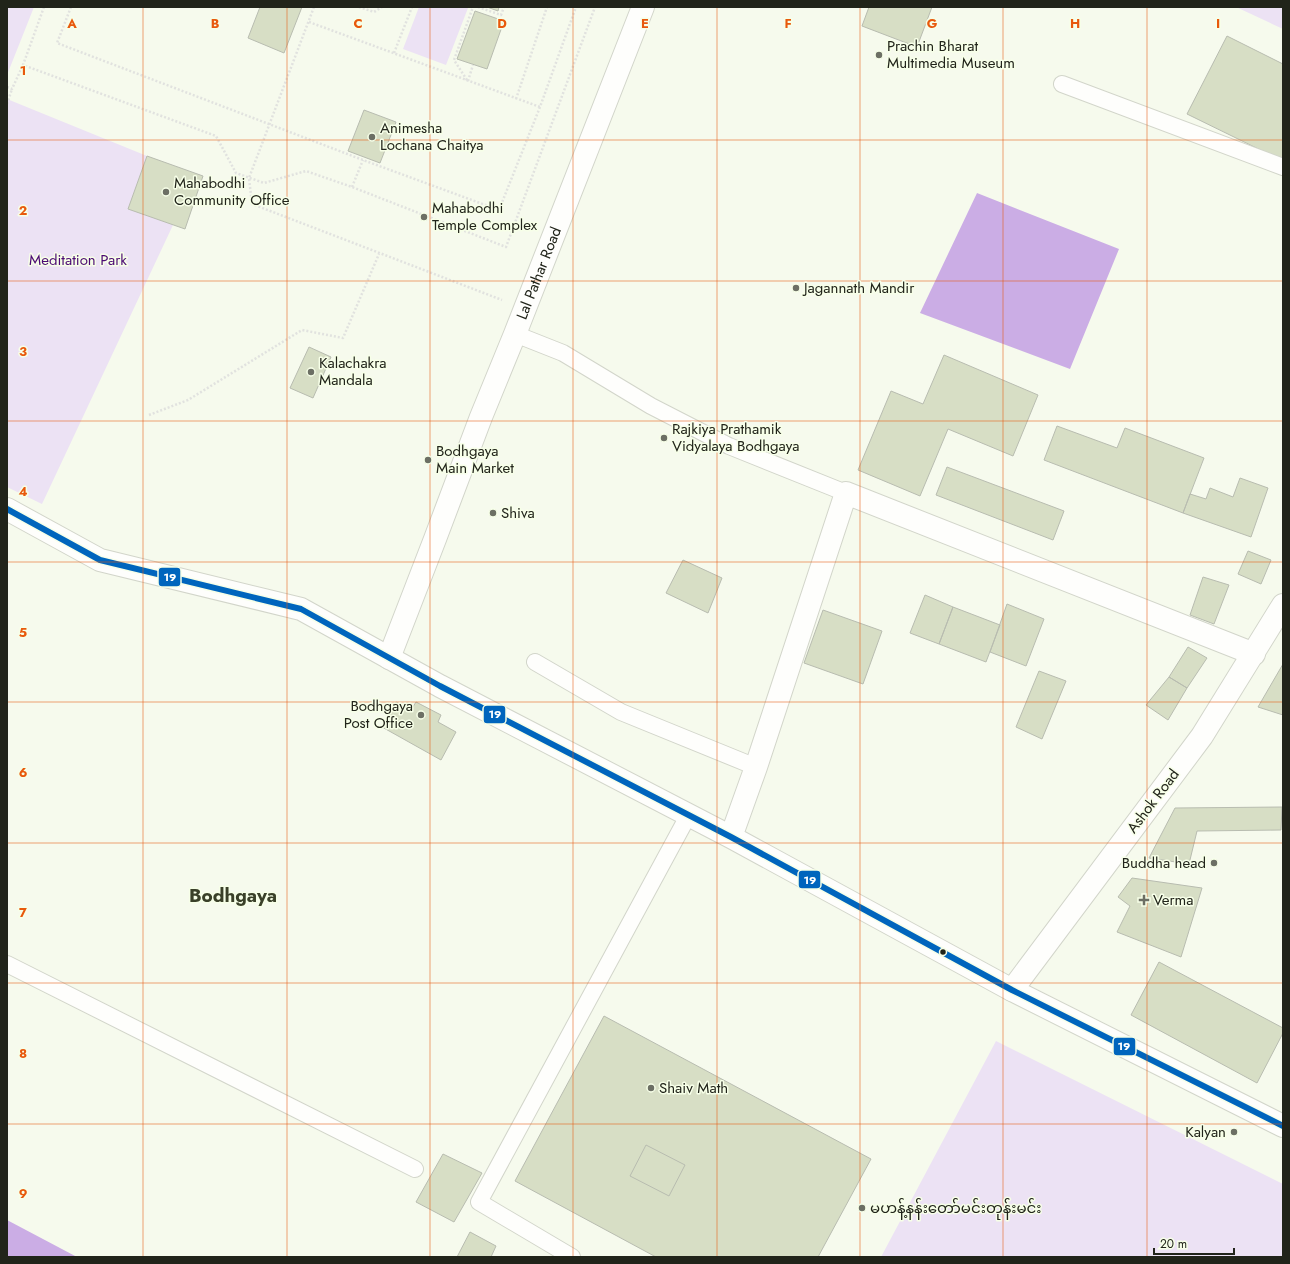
<svg xmlns="http://www.w3.org/2000/svg" width="1290" height="1264" font-family="Jost,'Noto Sans Myanmar',sans-serif">
<style>
.green{fill:#ece2f4}
.water{fill:#cbade5}
.building{fill:#d7dec5;stroke:#b8bcb0}
.lines{fill:none;stroke-linecap:round;stroke-linejoin:round}
.service-casing{stroke:#d2d5ca;stroke-width:18}
.pedestrian-casing{stroke:#d2d5ca;stroke-width:24}
.minor-casing{stroke:#d2d5ca;stroke-width:24}
.tertiary-casing{stroke:#d2d5ca;stroke-width:24}
.path{stroke:#e1e2df;stroke-width:2.5;stroke-dasharray:2 2;stroke-linecap:butt}
.service{stroke:#fefefc;stroke-width:16}
.pedestrian{stroke:#fefefc;stroke-width:22}
.minor{stroke:#fefefc;stroke-width:22}
.tertiary{stroke:#fefefc;stroke-width:22}
.bus-1-casing{stroke:#f7ffe8;stroke-width:9}
.bus-1{stroke:#0065bd;stroke-width:6}
.grid{fill:none;stroke:#e8590c;stroke-width:1;stroke-opacity:0.55}
.poi-dot{fill:#6c6f64;stroke:#f7ffe8;stroke-width:1.5}
.bus-dot{fill:#21241a;stroke:#f7ffe8;stroke-width:1.5}
.labels{text-anchor:middle;stroke-width:3;stroke-linejoin:round;paint-order:stroke}
.poi-label{font-size:15px;fill:#21241a;stroke:#f7ffe8;text-anchor:start}
.park-label{font-size:15px;fill:#4b0973;stroke:#f7ffe8}
.street-label{font-size:15px;fill:#21241a;stroke:#f7ffe8}
.district-label{font-size:19px;font-weight:bold;fill:#3a4029;stroke:#f7ffe8}
.grid-label{font-size:13px;text-anchor:middle;font-weight:bold;fill:#e8590c;stroke:#f7ffe8;stroke-width:3;stroke-linejoin:round;paint-order:stroke}
.line-badge{stroke:#f7ffe8;stroke-width:1.5}
.badge-label{font-size:11px;text-anchor:middle;font-weight:bold;fill:#fff}
</style>
<rect width="100%" height="100%" fill="#f6faed"/>
<!-- green -->
<path class="green" d="M7,7H34L7,75Z
M419,7L468,8L446,65L403,49Z
M1236,7H1283V29Z
M7,99L147,156L128,209L173,225L42,504L7,487Z
M996,1041L1283,1184V1257H881Z"/>
<!-- water -->
<path class="water" d="M977,193L1119,249L1070,369L920,313Z
M7,1220L77,1257H7Z"/>
<!-- building -->
<path class="building" d="M260,7H302L284,53L248,38Z
M487,7H499L498,11Z
M869,7H932L917,47L862,26Z
M475,11L504,21L487,69L457,59Z
M1227,36L1283,64V161L1187,114Z
M364,110L396,122L380,163L348,151Z
M147,156L203,176L185,229L128,209Z
M309,347L331,357L313,398L290,388Z
M944,355L1038,395L1013,456L948,429L920,496L858,470L891,391L923,404Z
M1057,426L1117,448L1125,428L1204,458L1183,513L1044,460Z
M947,467L1064,511L1053,540L936,495Z
M1240,478L1268,488L1251,537L1183,513L1190,494L1206,499L1210,488L1233,497Z
M1248,551L1271,560L1261,584L1238,574Z
M683,560L722,578L708,613L666,593Z
M1203,577L1229,585L1214,624L1190,615Z
M925,595L953,607L939,644L910,633Z
M1007,604L1044,619L1026,666L990,652Z
M953,607L1000,625L986,662L939,644Z
M823,610L882,631L863,684L804,663Z
M1188,647L1207,658L1187,688L1169,677Z
M1283,664V715L1258,707Z
M1039,671L1066,681L1042,739L1016,727Z
M1169,677L1187,688L1168,720L1146,705Z
M396,702L411,710L416,702L441,715L438,722L456,732L441,760L382,727Z
M1282,807L1281,830L1197,831L1189,864L1149,858L1175,808Z
M1132,878L1202,888L1181,957L1117,932L1130,906L1118,897Z
M1159,962L1283,1028V1033L1257,1083L1131,1015Z
M604,1016L871,1159L818,1257H656L515,1181Z
M646,1145L685,1165L669,1196L630,1176Z
M443,1154L482,1173L454,1222L416,1202Z
M470,1232L496,1246L491,1257H457Z"/>
<g class="lines">
<!-- service casing -->
<g class="service-casing">
<path id="service" d="M1062,84L1283,167
M515,334L563,353L651,406L729,446L846,493
M535,662L621,712L756,767
M7,964L415,1169
M572,1257L479,1202L688,816"/>
</g>
<!-- pedestrian casing -->
<g class="pedestrian-casing">
<g id="pedestrian">
<path id="s1" d="M389,658L435,539L481,417L515,334L643,7"/>
</g>
</g>
<!-- minor casing -->
<g class="minor-casing">
<path id="minor" d="M7,509L100,560L301,609L440,686L731,837L1012,990
M731,837L756,767L846,493L1254,654"/>
</g>
<!-- tertiary casing -->
<g class="tertiary-casing">
<path id="tertiary" d="M1283,605L1202,736L1012,990L1283,1126"/>
</g>
<!-- path -->
<path class="path" d="M44,7L23,65L216,136L236,173L264,183L306,171L352,187L506,247L595,7
M71,7L57,43L363,160L499,210L540,107L576,7
M314,7L249,178L252,204L502,300
M359,7L374,12L382,7
M478,7L501,15L504,7
M309,22L540,107
M394,53L412,7
M467,80L454,60L473,7
M468,81L473,65
M7,87L12,89L23,65
M516,99L547,7
M7,104L12,89
M352,187L363,160
M149,415L188,400L302,330L343,338L379,254"/>
<!-- service -->
<use href="#service" class="service"/>
<!-- pedestrian -->
<use href="#pedestrian" class="pedestrian"/>
<!-- minor -->
<use href="#minor" class="minor"/>
<!-- tertiary -->
<use href="#tertiary" class="tertiary"/>
<!-- bus-1 casing -->
<g class="bus-1-casing">
<path id="bus-1" d="M7,509L100,560L301,609L440,686L731,837L1012,990L1283,1126"/>
</g>
<!-- bus-1 -->
<use href="#bus-1" class="bus-1"/>
</g>
<!-- grid -->
<path class="grid" d="M143,7V1257M287,7V1257M430,7V1257M573,7V1257M717,7V1257M860,7V1257M1003,7V1257M1147,7V1257M7,140H1283M7,281H1283M7,421H1283M7,562H1283M7,702H1283M7,843H1283M7,983H1283M7,1124H1283"/>
<!-- markers -->
<g class="poi-dot">
<circle cx="879" cy="55" r="4"/>
<circle cx="372" cy="137" r="4"/>
<circle cx="166" cy="192" r="4"/>
<circle cx="424" cy="217" r="4"/>
<circle cx="796" cy="288" r="4"/>
<circle cx="311" cy="372" r="4"/>
<circle cx="664" cy="438" r="4"/>
<circle cx="428" cy="460" r="4"/>
<circle cx="493" cy="513" r="4"/>
<circle cx="421" cy="715" r="4"/>
<circle cx="1214" cy="863" r="4"/>
<path d="M1142 894h4v4h4v4h-4v4h-4v-4h-4v-4h4z"/>
<circle cx="651" cy="1088" r="4"/>
<circle cx="1234" cy="1132" r="4"/>
<circle cx="862" cy="1208" r="4"/>
</g>
<circle class="bus-dot" cx="943" cy="952" r="3.5"/>
<g class="labels">
<!-- poi labels -->
<g class="poi-label">
<text x="887" y="51">Prachin Bharat<tspan x="887" dy="17">Multimedia Museum</tspan></text>
<text x="380" y="133">Animesha<tspan x="380" dy="17">Lochana Chaitya</tspan></text>
<text x="174" y="188">Mahabodhi<tspan x="174" dy="17">Community Office</tspan></text>
<text x="432" y="213">Mahabodhi<tspan x="432" dy="17">Temple Complex</tspan></text>
<text x="804" y="293">Jagannath Mandir</text>
<text x="319" y="368">Kalachakra<tspan x="319" dy="17">Mandala</tspan></text>
<text x="672" y="434">Rajkiya Prathamik<tspan x="672" dy="17">Vidyalaya Bodhgaya</tspan></text>
<text x="436" y="456">Bodhgaya<tspan x="436" dy="17">Main Market</tspan></text>
<text x="501" y="518">Shiva</text>
<text x="413" y="711" text-anchor="end">Bodhgaya<tspan x="413" dy="17">Post Office</tspan></text>
<text x="1206" y="868" text-anchor="end">Buddha head</text>
<text x="1153" y="905">Verma</text>
<text x="659" y="1093">Shaiv Math</text>
<text x="1226" y="1137" text-anchor="end">Kalyan</text>
<text x="870" y="1213">မဟန့်နန်းတော်မင်းတုန်းမင်း</text>
</g>
<!-- park labels -->
<g class="park-label">
<text x="78" y="265">Meditation Park</text>
</g>
<!-- street labels -->
<g class="street-label">
<text dy="5" stroke="none"><textPath href="#s1" startOffset="413">Lal Pathar Road</textPath></text>
<text transform="translate(1153 801) rotate(-53)" y="5">Ashok Road</text>
</g>
<!-- district labels -->
<g class="district-label">
<text x="233" y="902">Bodhgaya</text>
</g>
</g>
<g class="grid-label">
<text x="72" y="28">A</text>
<text x="215" y="28">B</text>
<text x="358" y="28">C</text>
<text x="502" y="28">D</text>
<text x="645" y="28">E</text>
<text x="788" y="28">F</text>
<text x="932" y="28">G</text>
<text x="1075" y="28">H</text>
<text x="1218" y="28">I</text>
<text x="23" y="75">1</text>
<text x="23" y="215">2</text>
<text x="23" y="356">3</text>
<text x="23" y="496">4</text>
<text x="23" y="637">5</text>
<text x="23" y="777">6</text>
<text x="23" y="917">7</text>
<text x="23" y="1058">8</text>
<text x="23" y="1198">9</text>
</g>
<g class="line-badge">
<rect x="158" y="567" width="23" height="20" rx="4" fill="#0065bd"/>
<rect x="483" y="705" width="23" height="19" rx="4" fill="#0065bd"/>
<rect x="798" y="870" width="23" height="19" rx="4" fill="#0065bd"/>
<rect x="1113" y="1037" width="23" height="19" rx="4" fill="#0065bd"/>
</g>
<g class="badge-label">
<text x="170" y="581">19</text>
<text x="495" y="718">19</text>
<text x="810" y="884">19</text>
<text x="1124" y="1050">19</text>
</g>
<!-- border -->
<rect width="1290" height="1264" fill="none" stroke="#21241a" stroke-width="16"/>
<!-- scale -->
<path d="M1154 1248v6h80v-6" fill="none" stroke="#21241a" stroke-width="2"/>
<text x="1160" y="1248" font-size="12" fill="#21241a" stroke="#f7ffe8" stroke-width="3" paint-order="stroke">20 m</text>
</svg>
